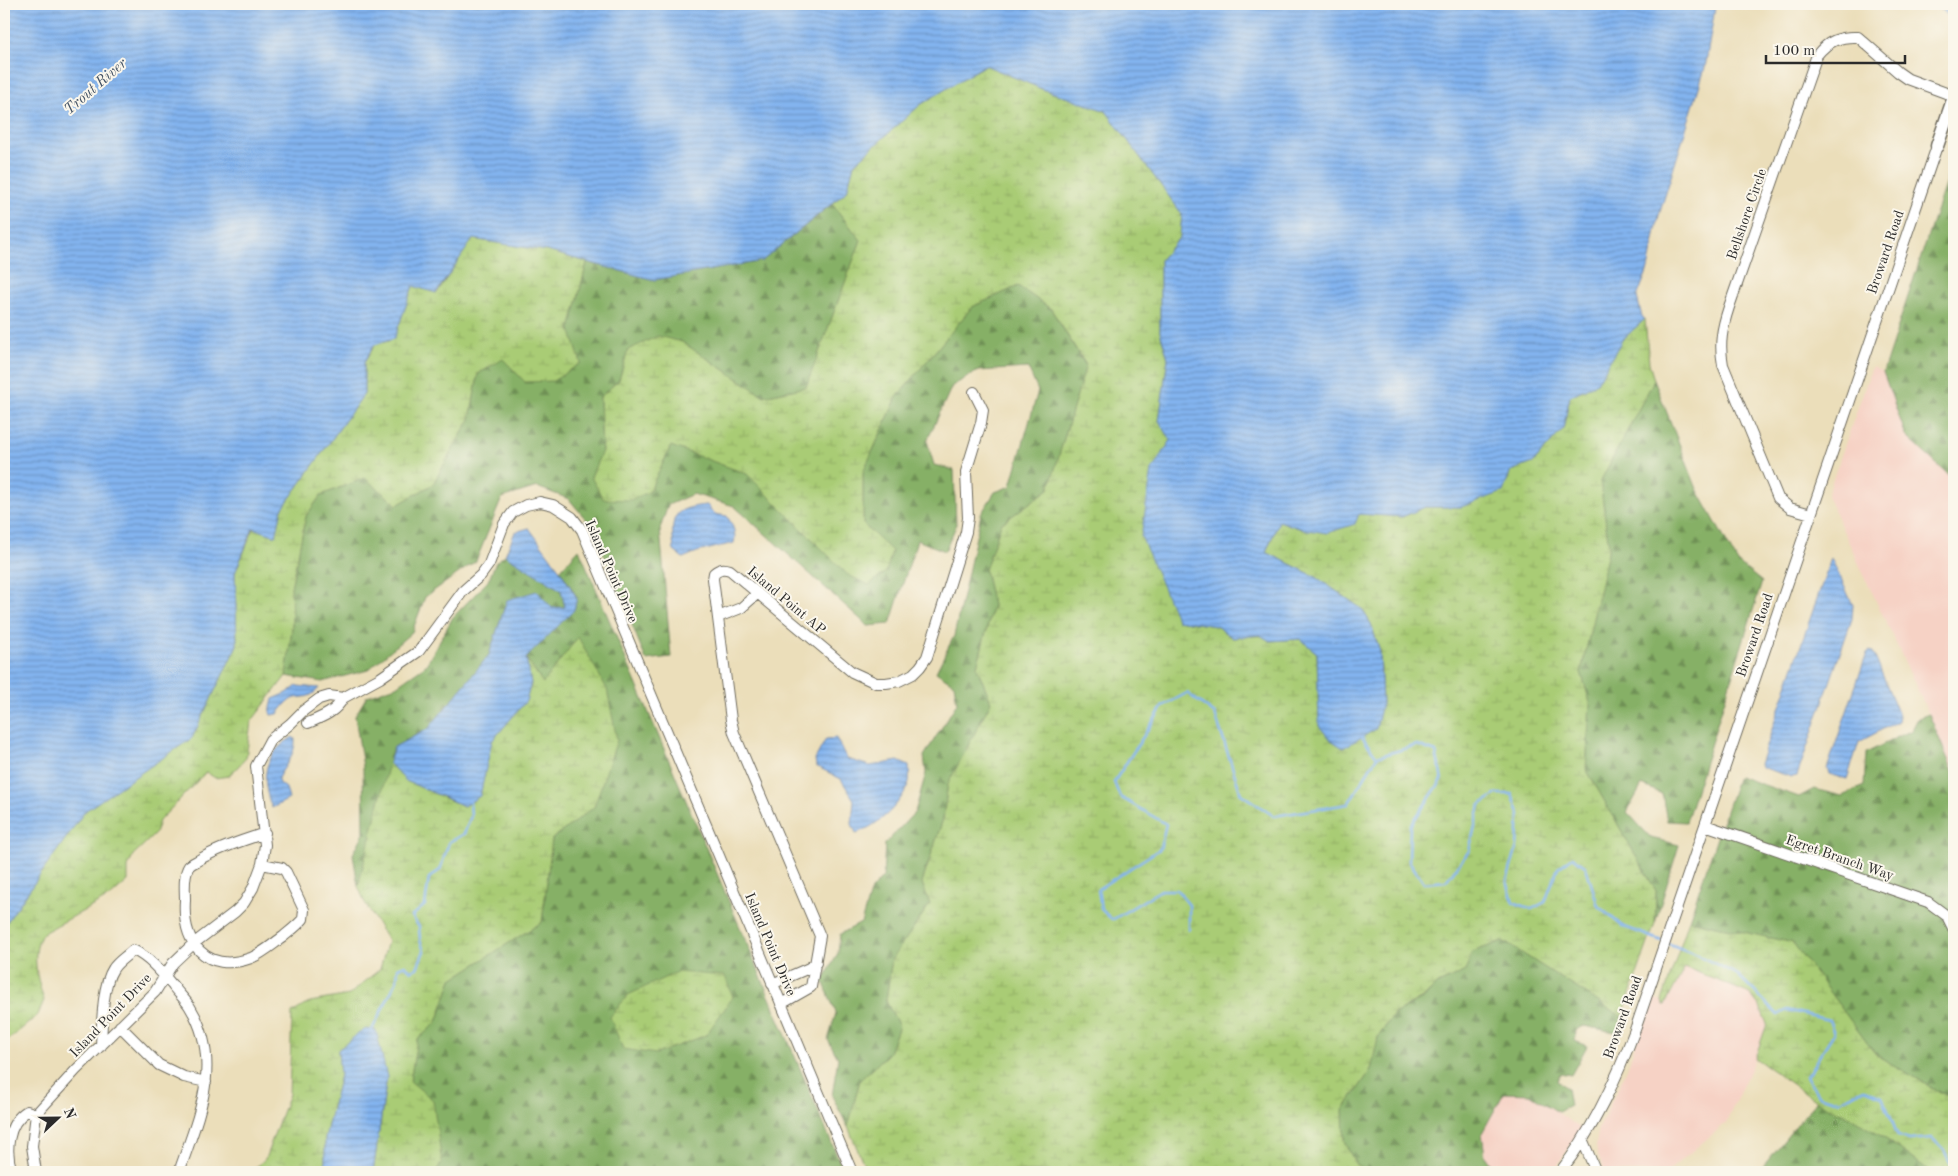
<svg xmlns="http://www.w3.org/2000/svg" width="1958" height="1176" font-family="'Old Standard TT',serif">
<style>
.built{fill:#f6d2c5}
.forest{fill:url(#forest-firs);stroke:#586e48}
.wetland{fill:url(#wetland-marsh);stroke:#6a7c50}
.water{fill:url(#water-rules);stroke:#57708d}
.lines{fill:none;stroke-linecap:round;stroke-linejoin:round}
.stream{stroke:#83b4ef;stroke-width:2.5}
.minor-casing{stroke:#6e6a5d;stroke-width:12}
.major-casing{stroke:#6e6a5d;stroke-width:15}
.minor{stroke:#fff;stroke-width:10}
.major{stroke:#fff;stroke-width:12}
.labels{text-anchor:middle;stroke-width:4;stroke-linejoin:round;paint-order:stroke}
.street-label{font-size:14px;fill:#2b2b2b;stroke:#fbf7ec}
.water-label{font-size:15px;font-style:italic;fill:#455466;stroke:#fbf7ec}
</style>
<defs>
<pattern id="forest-firs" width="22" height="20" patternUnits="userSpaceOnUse" patternTransform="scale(1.25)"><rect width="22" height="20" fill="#86b066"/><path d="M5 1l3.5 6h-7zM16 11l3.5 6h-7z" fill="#6e8f54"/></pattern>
<pattern id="wetland-marsh" width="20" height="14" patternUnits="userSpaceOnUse" patternTransform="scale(1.25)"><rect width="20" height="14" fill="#a9cc75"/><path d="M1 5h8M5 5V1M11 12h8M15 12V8" fill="none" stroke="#92af65"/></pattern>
<pattern id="water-rules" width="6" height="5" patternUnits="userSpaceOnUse" patternTransform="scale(1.25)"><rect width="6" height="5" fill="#83b4ef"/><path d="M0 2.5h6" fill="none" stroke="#6b93c2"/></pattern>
</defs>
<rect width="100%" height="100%" fill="#fbf7ec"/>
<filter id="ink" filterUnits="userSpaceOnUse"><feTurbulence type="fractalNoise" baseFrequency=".02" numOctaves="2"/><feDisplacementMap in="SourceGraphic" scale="10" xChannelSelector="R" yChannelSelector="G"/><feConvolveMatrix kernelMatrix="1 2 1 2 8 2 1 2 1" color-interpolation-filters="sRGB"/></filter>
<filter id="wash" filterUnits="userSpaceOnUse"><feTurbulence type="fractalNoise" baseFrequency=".0096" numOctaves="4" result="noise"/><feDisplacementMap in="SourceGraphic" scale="20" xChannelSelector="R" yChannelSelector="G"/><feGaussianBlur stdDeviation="1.12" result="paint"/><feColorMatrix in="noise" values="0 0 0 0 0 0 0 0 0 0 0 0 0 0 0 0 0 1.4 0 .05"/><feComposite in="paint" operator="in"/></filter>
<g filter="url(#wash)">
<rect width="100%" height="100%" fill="#ebdeba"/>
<!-- built -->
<path class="built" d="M1872,367L1883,372L1906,436L1954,480V774L1929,714L1827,496Z
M1685,966L1750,994L1760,1007L1767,1024L1755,1058L1726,1123L1667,1172H1605L1597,1153L1596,1144L1599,1128L1627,1069L1651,998L1662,1001L1663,1005L1671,996Z
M1504,1093L1530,1094L1582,1129L1553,1172H1496L1485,1156L1482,1133Z"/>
<!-- forest -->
<path class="forest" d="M1954,157V480L1906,436L1883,372Z
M832,204L861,240L806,387L764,396L682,342L628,350L619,380L600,397L602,452L591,477L649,492L671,445L747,474L848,575L863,524V472L897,397L972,307L1018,286L1051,309L1086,366L1049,489L1001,524L985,570L993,605L977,667L991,702L948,784L943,819L922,883L930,904L892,959L886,1001L899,1026L889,1053L860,1080L848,1127L832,1096L838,1058L828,1040L836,1013L823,981L838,953L840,934L861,923L871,890L883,877L885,844L915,812L926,773L924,756L957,703L954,684L936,672L954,636L981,514L995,492L1011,486L1038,391L1028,368L978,371L952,386L927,441L934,465L954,470L956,526L945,551L917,540L890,624L868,626L734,506L693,494L668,505L660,529L671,657L646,660L594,529L569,499L537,487L502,498L476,561L425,597L412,632L368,670L322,682L286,676L292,627L291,587L306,516L321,495L365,478L397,505L433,484L470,419L478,374L503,358L525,382L570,329L587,262L654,280L762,261Z
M1654,380L1697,489L1738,563L1762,582L1686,822L1667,821L1662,794L1642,785L1627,812L1651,838L1679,845L1655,923L1656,891L1586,769L1590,703L1581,672L1609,547L1600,482Z
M579,549L844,1172H435L442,1163L410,1081L417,1040L437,1022L452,979L542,922L552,839L594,807L578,637L543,684L526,658L574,610L577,597L560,570Z
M505,555L561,590L565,607L552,608L507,600L489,655L428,729L394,747L358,886L353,854L364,833L363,767L355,716L367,696L396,686L426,665L453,617L488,581L496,562Z
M1929,714L1954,774V1100L1876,1055L1793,943L1689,920L1738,776L1799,797L1814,789L1842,796L1864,786L1866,753L1912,730L1918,718Z
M1503,941L1622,1017L1620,1033L1584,1026L1576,1030L1575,1041L1587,1046L1571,1075L1560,1073L1557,1081L1567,1088L1570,1106L1558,1112L1530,1094L1504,1093L1482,1133L1485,1156L1496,1172H1373L1356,1165L1344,1141L1343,1110L1371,1070L1378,1037L1394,1014L1424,998L1436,985L1465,971L1472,952Z
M1816,1101L1854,1119L1889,1141L1931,1172H1755L1760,1170Z"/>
<!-- wetland -->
<path class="wetland" d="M985,65L1042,89L1106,111L1182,214L1180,237L1160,260V332L1168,358L1159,421L1172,440L1152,470L1177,620L1216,626L1233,638L1260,635L1270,641L1300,639L1317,653L1319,726L1382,704L1380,652L1371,624L1362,609L1316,577L1266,552L1279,521L1302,529L1359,514L1402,517L1425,507H1461L1511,471L1533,463L1563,429L1570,396L1597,383L1622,340L1645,319L1649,363L1654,380L1600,482L1609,547L1581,672L1590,703L1586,769L1656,891L1655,923L1622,1017L1503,941L1472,952L1465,971L1436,985L1424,997L1394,1014L1378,1037L1371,1070L1343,1110L1344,1141L1356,1165L1373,1172H867L848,1127L860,1080L889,1053L899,1026L886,1001L892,959L930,904L922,883L943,819L948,784L991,702L977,667L993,605L985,570L1001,524L1049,489L1086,365L1051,309L1018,286L972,307L897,397L863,472V524L892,551L886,572L869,585L848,575L747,474L671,446L649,492L630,500L603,499L591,477L602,451L600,397L619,380L628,350L658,336L682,342L764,396L806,387L861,240L832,204L847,191L854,164L920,105Z
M472,239L547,251L587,262L570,329L581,363L553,381L525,382L503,359L478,374L470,419L433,484L397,505L365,478L321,495L306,516L291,587L292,627L286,676L251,722L246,758L229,776L215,778L206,772L159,821L155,834L133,855L128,867V881L111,896L43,933C30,951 37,980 44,1000L38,1015L12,1037L4,1041V926L85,811L192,738L237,645L235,573L254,528L276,536L282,509L364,394V363L375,345L394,339L413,286L437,293Z
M578,637L607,689L617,740L594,807L552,839L542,922L452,979L437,1022L417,1040L410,1081L433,1100L442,1163L435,1172H373L387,1077L338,1050L340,1075L325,1138V1172H251L265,1159L289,1094L292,1013L310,1002L349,995L380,969L388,941L366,905L358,886L389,763L406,781L463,806L479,796L492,741L526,701L531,683L526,658L543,683Z
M1689,920L1793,943L1876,1055L1954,1100V1172H1931L1889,1141L1854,1119L1816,1101L1755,1058L1767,1024L1760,1007L1750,994L1685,967L1665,1005H1663L1662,1001Z
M677,972L725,976L733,997L706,1035L656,1054L623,1049L610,1017L628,995Z"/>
<!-- water -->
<path class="water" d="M4,4H1715V8L1705,68L1659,215L1648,269L1637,297L1642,317L1645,319L1622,340L1597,383L1570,396L1563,429L1533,463L1511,471L1503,492L1461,507H1425L1402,517L1359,514L1355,524L1327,533L1302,529L1279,521L1266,552L1316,577L1362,609L1371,624L1380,652L1382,704L1376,729L1343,748L1331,740L1319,726L1317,653L1300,639L1270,641L1260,635L1233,638L1216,626L1177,620L1141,536L1152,470L1171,440L1159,421L1168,358L1160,332V260L1180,237L1182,214L1106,111L1042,89L985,65L920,105L854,164L847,191L762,261L654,280L547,251L473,239L436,293L413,286L394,339L374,345L364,363V394L282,509L276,536L253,528L235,573L237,645L192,738L85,811L4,926Z
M1934,4H1954V19L1935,6Z
M707,505L714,514L727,516C732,524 737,533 734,543L697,552L683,558L674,551C671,518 670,508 707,505Z
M529,528L560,570L577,598L574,610L526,658L531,683L526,701L492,741L480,796L464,806L406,781L389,763L394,747L428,729L489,655L507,600L537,591L552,608L565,607L561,590L505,555L515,532Z
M1831,558L1853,605L1852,619L1797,776L1792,777L1761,767L1760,764Z
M1869,651L1873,652L1899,715L1898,721L1859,742L1847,779L1829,774L1827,769L1867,653Z
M297,686L319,688C308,702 298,694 289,701C285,704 281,710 278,714L271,715L270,712L273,699L287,693Z
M293,737L295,739C296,754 285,765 278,778V782L286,788L289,799L272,808C260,779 263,754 293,737Z
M836,738L847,759L870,766L898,761L909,766C909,771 910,777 909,782C901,805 878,826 856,833L852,824L854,800L841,779L816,766L815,759L826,739Z
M364,1029L376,1030L387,1077L373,1172H325V1138L340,1075L338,1050Z"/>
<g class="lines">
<!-- stream -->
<path class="stream" d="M1362,737L1377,757L1417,745L1436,752L1442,780L1410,826L1409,861L1424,883L1446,881L1469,851L1480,805L1496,794H1512L1519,813L1517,846L1507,881L1513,902L1532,909L1545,902L1558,868L1573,857L1586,867L1598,906L1622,926L1662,941
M1189,929V905L1177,890H1161L1112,920L1101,909L1098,889L1160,849L1166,824L1120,797L1114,782L1163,706L1187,693L1215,714L1241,794L1274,816L1348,804L1377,757
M1667,943L1693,953L1738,975L1778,1015L1787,1010L1829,1020L1834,1033L1806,1077L1818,1095L1839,1101L1864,1089L1882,1096L1898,1136L1909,1140L1932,1138L1944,1150L1954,1171
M372,1030L397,980L398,968L405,965L411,971L417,968L424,951L420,940L419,927L412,916L425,905L429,878L440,870L449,842L464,834L471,816L470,802"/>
</g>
</g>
<g filter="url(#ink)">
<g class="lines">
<!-- minor casing -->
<g class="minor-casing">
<path id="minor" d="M1811,514L1790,508L1778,498L1723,365C1719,344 1722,328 1729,307L1817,55C1828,41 1840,36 1858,37L1898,72L1908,79L1954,96
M718,617L741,608L758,593
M308,723C322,717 336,712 343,698
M1705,825L1928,902L1947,916L1954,930
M262,864L282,868L286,872L304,910L303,919C297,926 290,931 283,937C273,944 263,953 251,958C206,974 182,943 185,900C185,890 183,875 189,866C192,863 198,861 202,858C223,846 242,841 265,833
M772,984L809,968L816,963
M781,1004L811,987L820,936L734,733L731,720L713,579L714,573C720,568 724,568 730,570L852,672L876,683H886L899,681L913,674L920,667L927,657L966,532L968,518L966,472L981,423L983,410L974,392
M120,1026L159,1065L184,1077L206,1082
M101,1046C102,1026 102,985 113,969C117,962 127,956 133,950C149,957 162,973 173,986C178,993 185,999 190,1007C224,1063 198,1117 179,1172
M1583,1141L1596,1172
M12,1172C5,1152 7,1123 27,1111L36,1114
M36,1172L32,1146L36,1114L76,1070L155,992L173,963L193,944L235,912L244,903L253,888L262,864L265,845L256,766L270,740L290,724L303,711L319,699L329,696L343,698L380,678L419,651L463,591L481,575L489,564L504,524L513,512L526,505L540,502L553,505L572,517L582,530L852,1172
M1560,1172C1594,1129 1617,1078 1636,1027L1937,146"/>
</g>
<!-- major casing -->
<g class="major-casing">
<path id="major" d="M1937,146L1954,97"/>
</g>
<!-- minor -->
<use href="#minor" class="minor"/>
<!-- major -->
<use href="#major" class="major"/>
</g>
</g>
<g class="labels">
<!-- street labels -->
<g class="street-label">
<text transform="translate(1746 214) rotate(-71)" y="5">Bellshore Circle</text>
<text transform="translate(1885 252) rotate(-71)" y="5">Broward Road</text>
<text transform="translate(612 571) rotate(66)" y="5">Island Point Drive</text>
<text transform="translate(787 600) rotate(40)" y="5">Island Point AP</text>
<text transform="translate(1754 635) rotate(-71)" y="5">Broward Road</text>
<text transform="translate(1840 857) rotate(19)" y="5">Egret Branch Way</text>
<text transform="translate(771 944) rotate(67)" y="5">Island Point Drive</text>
<text transform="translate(110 1015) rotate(-46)" y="5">Island Point Drive</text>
<text transform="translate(1622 1017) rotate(-70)" y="5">Broward Road</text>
</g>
<!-- water labels -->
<g class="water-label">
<text transform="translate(95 86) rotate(-41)" y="5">Trout River</text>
</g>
</g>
<!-- margin -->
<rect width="1958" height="1176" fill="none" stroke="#fbf7ec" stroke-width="20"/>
<!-- north arrow -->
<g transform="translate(58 1118) rotate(68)" stroke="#fbf7ec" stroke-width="4" paint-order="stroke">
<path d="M0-4L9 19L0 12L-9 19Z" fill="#2b2b2b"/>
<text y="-8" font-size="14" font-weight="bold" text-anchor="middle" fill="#2b2b2b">N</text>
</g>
<!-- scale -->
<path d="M1766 55v8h139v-8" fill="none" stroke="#2b2b2b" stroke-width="2.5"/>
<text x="1773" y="55" font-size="15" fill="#2b2b2b" stroke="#fbf7ec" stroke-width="4" paint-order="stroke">100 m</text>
</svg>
